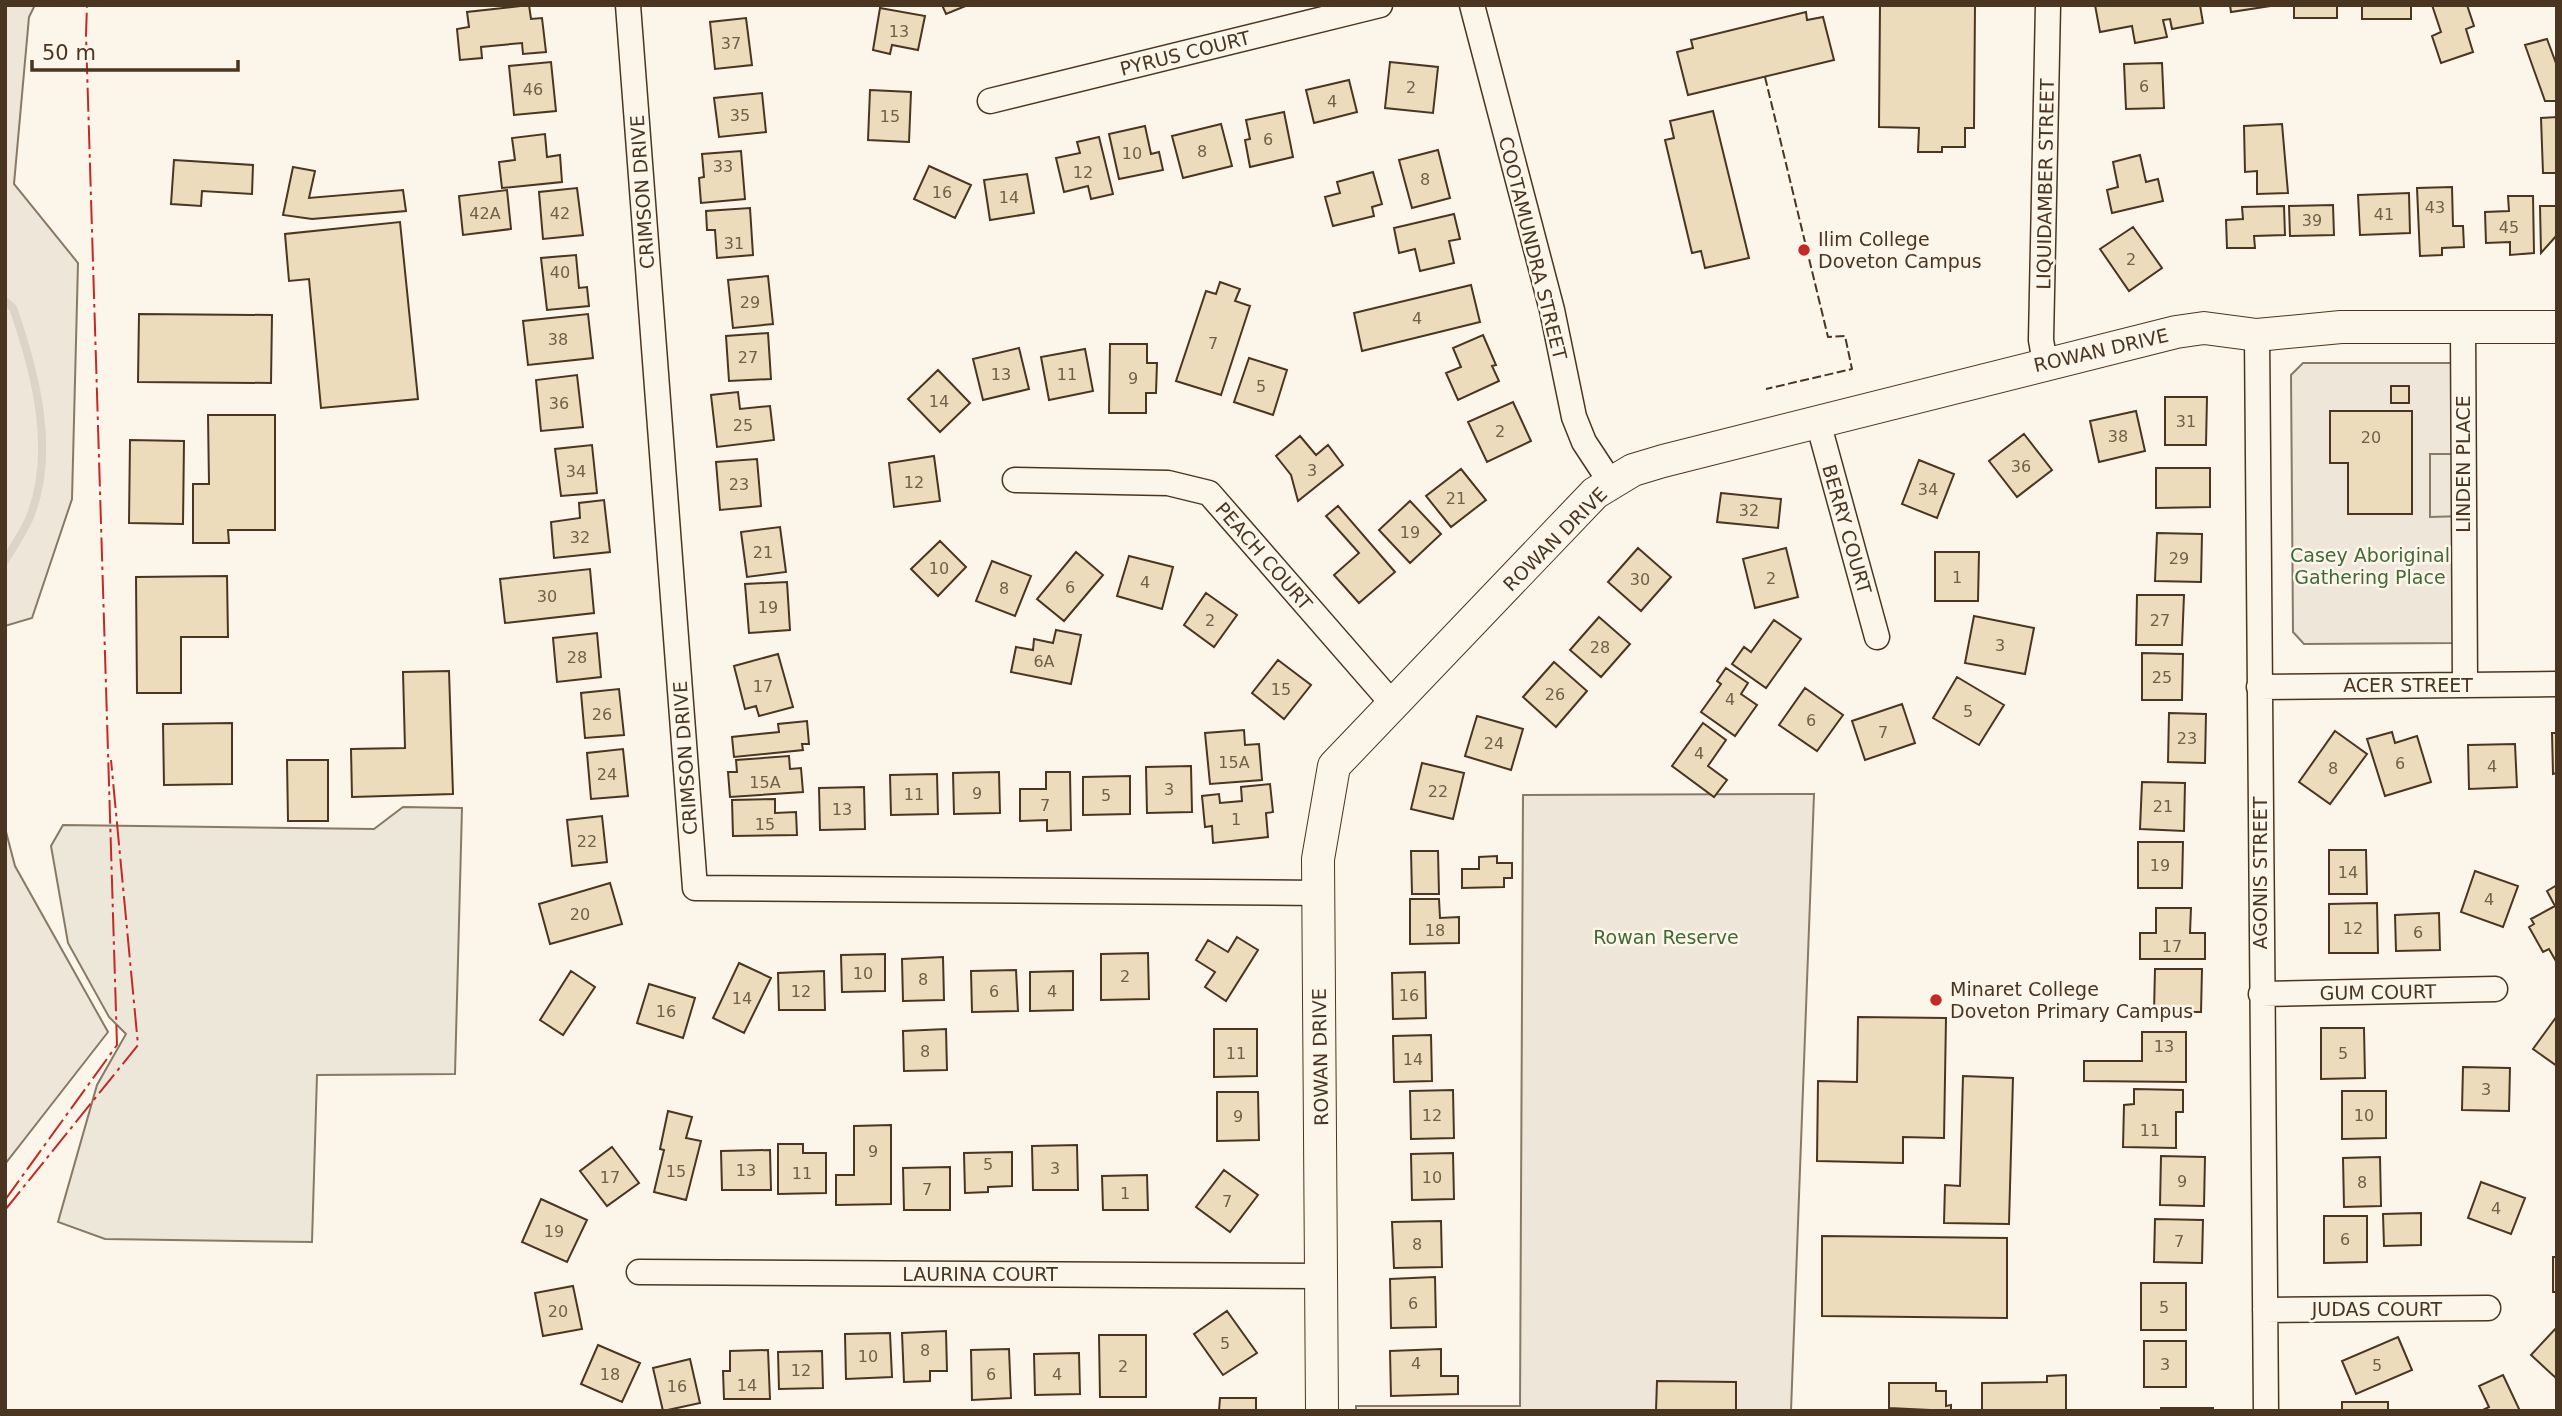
<svg xmlns="http://www.w3.org/2000/svg" width="2562" height="1416" font-family="'DejaVu Sans',sans-serif">
<style>
.green{fill:#ede6d9;stroke:#887966;stroke-width:2}
.parking{fill:#ede7d9;stroke:#887966;stroke-width:2}
.lines{fill:none;stroke-linecap:round;stroke-linejoin:round}
.stream{stroke:#dcd4c6;stroke-width:8}
.building{fill:#ecdcbc;stroke:#4a3520;stroke-width:2}
.minor-casing{stroke:#4a3520;stroke-width:27}
.tertiary-casing{stroke:#4a3520;stroke-width:34}
.minor{stroke:#fbf6e9;stroke-width:24}
.tertiary{stroke:#fbf6e9;stroke-width:32}
.fence{stroke:#4a3520;stroke-width:2;stroke-dasharray:9 3.5;stroke-linecap:butt}
.power{stroke:#c62828;stroke-width:2;stroke-dasharray:24 5 3.5 5;stroke-linecap:butt}
.poi-dot{fill:#c62828;stroke:#fbf6e9;stroke-width:2.5}
.labels{text-anchor:middle;stroke-width:5;stroke-linejoin:round;paint-order:stroke}
.number-label{font-size:16px;fill:#725f47}
.street-label{font-size:19px;fill:#4a3520;stroke:#fbf6e9}
.poi-label{font-size:19px;fill:#4a3520;stroke:#fbf6e9;text-anchor:start}
.park-label{font-size:19px;fill:#436837;stroke:#fbf6e9}
</style>
<rect width="100%" height="100%" fill="#fbf6e9"/>
<!-- green -->
<path class="green" d="M5,5H35L29,17L14,184L78,263L72,499L32,618L5,626Z
M2303,363H2454V454H2430L2455,517V643L2304,644L2293,632L2291,375Z
M1814,794L1791,1411H1356V1406H1520L1523,795Z
M5,828L15,866L108,1032L5,1164Z"/>
<!-- parking -->
<path class="parking" d="M2430,454H2463L2464,516L2430,517Z
M403,807L462,808L455,1074L317,1075L312,1242L105,1239L58,1222L97,1085L126,1034L109,1017L68,943L51,846L63,825L374,829Z"/>
<g class="lines">
<!-- stream -->
<path class="stream" d="M5,301L13,308C35,371 57,453 29,519C23,533 13,547 5,561"/>
</g>
<!-- building -->
<path class="building" d="M529,5L531,19L542,18L546,52L523,54L522,43L481,47L482,58L460,60L457,29L469,27L467,12Z
M942,5H968L946,14Z
M1880,5H1975L1974,128H1965V147H1942V152H1918L1919,128L1879,127Z
M2095,5H2200L2203,23L2172,29L2170,19L2163,20L2167,37L2135,43L2132,26L2100,32Z
M2230,5H2277L2231,12Z
M2294,5H2337V18H2294Z
M2362,5H2411V19H2362Z
M2432,5H2467L2474,26L2466,29L2473,52L2441,63L2432,36L2441,32Z
M880,8L925,16L918,50L892,45L890,54L873,50Z
M1806,12L1807,20L1823,17L1834,60L1688,95L1677,52L1693,48L1691,40Z
M746,18L752,65L715,69L710,22Z
M2547,39L2557,66V101H2545L2525,45Z
M551,62L556,111L514,115L509,66Z
M1390,62L1438,67L1433,113L1385,108Z
M2162,63L2164,108L2126,109L2124,64Z
M1349,80L1357,112L1314,123L1306,90Z
M870,90L911,92L909,142L868,140Z
M762,93L766,132L719,137L714,98Z
M1713,111L1749,258L1705,268L1701,251L1692,253L1665,140L1674,138L1670,121Z
M1284,112L1293,157L1250,167L1245,140L1250,139L1246,120Z
M2557,117V173H2543L2541,118Z
M1221,124L1232,166L1183,178L1172,136Z
M2282,124L2288,193L2257,194V171L2245,172L2244,126Z
M1145,126L1151,154L1159,152L1163,170L1119,179L1109,134Z
M545,134L547,157L560,155L562,182L502,188L499,162L515,160L512,138Z
M1099,137L1113,194L1091,199L1088,186L1064,192L1056,158L1080,153L1077,142Z
M1438,150L1450,198L1412,208L1399,160Z
M741,151L745,199L701,203L699,178L704,177L702,154Z
M2140,155L2146,182L2158,179L2163,201L2112,213L2107,190L2118,187L2113,162Z
M174,160L253,165L252,194L202,191L201,206L171,204Z
M929,166L971,185L955,218L914,199Z
M293,167L315,171L309,198L403,190L406,211L312,219L283,215Z
M1373,172L1382,204L1372,207L1374,216L1333,226L1325,197L1340,193L1337,182Z
M1027,174L1034,213L990,220L984,180Z
M2452,187L2453,226H2463L2464,247L2442,248V255L2420,256L2417,188Z
M577,188L583,235L543,239L539,192Z
M507,190L511,229L463,235L459,196Z
M2409,193L2410,233L2360,235L2358,195Z
M2508,196H2533L2534,253L2510,255V242L2486,243L2485,212L2509,211Z
M2333,205L2334,235L2290,236L2289,206Z
M2284,206L2285,235L2254,236L2255,248H2227L2226,220L2243,219L2242,207Z
M2540,206H2557V235L2541,253Z
M750,208L753,255L717,258L715,230H707L706,211Z
M1454,214L1460,239L1449,241L1454,263L1420,271L1415,249L1399,253L1394,228Z
M400,222L418,399L321,408L309,279L289,281L285,234Z
M2133,227L2162,268L2129,291L2100,249Z
M576,255L579,288L587,287L589,306L547,310L541,258Z
M768,276L773,324L733,328L728,280Z
M1220,282L1240,289L1235,301L1250,306L1221,395L1176,381L1206,291L1216,294Z
M1471,285L1480,322L1362,351L1354,313Z
M139,314L272,315L271,383L138,382Z
M588,314L593,358L528,365L523,321Z
M768,333L771,379L729,381L726,336Z
M1483,335L1496,365L1492,366L1499,381L1458,400L1446,373L1461,367L1453,348Z
M1110,344H1147V363H1157L1156,393H1146V413H1109Z
M1019,348L1029,389L983,400L973,359Z
M1085,349L1093,391L1049,400L1041,357Z
M1249,358L1287,370L1273,415L1234,402Z
M938,370L970,403L940,432L908,399Z
M577,375L583,427L541,431L536,380Z
M2391,386H2409V403H2391Z
M738,392L740,409L770,406L774,440L717,447L711,395Z
M2165,397H2207L2206,445H2165Z
M1513,402L1531,441L1487,462L1468,422Z
M2136,411L2145,451L2099,462L2090,421Z
M2330,411H2412V514H2348V463H2330Z
M208,415H275V530H228L229,543H193V484H209Z
M2024,434L2052,470L2017,497L1989,461Z
M1300,436L1316,455L1328,445L1343,465L1298,501L1291,475L1276,456Z
M130,440L184,441L183,524L129,523Z
M592,445L597,493L561,496L555,449Z
M934,456L940,501L894,507L889,463Z
M757,459L761,506L720,510L716,462Z
M1919,460L1954,474L1937,518L1902,504Z
M2156,468H2210V507L2156,508Z
M1461,469L1486,500L1451,527L1426,496Z
M1721,493L1781,499L1778,528L1717,522Z
M604,500L610,552L554,558L551,522L580,518L579,503Z
M1410,501L1441,534L1410,563L1379,530Z
M1338,506L1395,572L1359,603L1334,575L1359,553L1326,516Z
M780,527L786,572L747,577L741,532Z
M2157,533L2202,534L2201,582L2155,581Z
M940,541L966,567L938,596L911,569Z
M1638,548L1671,577L1641,611L1608,582Z
M1786,548L1798,597L1755,608L1743,559Z
M1076,552L1103,575L1064,621L1037,599Z
M1935,552H1979L1978,601H1935Z
M1129,556L1173,567L1162,609L1117,596Z
M992,561L1031,576L1015,616L976,601Z
M590,569L594,613L505,623L500,579Z
M227,576L228,637H181V693H137L136,577Z
M787,582L790,630L749,633L745,584Z
M1206,593L1237,615L1214,647L1184,625Z
M2137,595H2184L2182,645H2136Z
M1974,616L2034,628L2025,674L1965,663Z
M1599,617L1630,644L1601,677L1570,650Z
M1774,620L1801,639L1766,688L1732,664L1744,647L1751,652Z
M1056,630L1081,635L1071,684L1011,672L1016,647L1033,650L1034,639L1053,643Z
M597,633L601,677L557,682L553,638Z
M2142,653L2183,654L2182,700H2142Z
M778,654L793,707L759,716L756,706L745,709L734,666Z
M1278,660L1311,685L1284,719L1252,693Z
M1554,662L1587,691L1556,727L1523,697Z
M1726,668L1748,683L1741,694L1757,705L1735,736L1701,712L1721,684L1717,681Z
M449,671L453,794L352,797L351,749L405,748L403,672Z
M1957,677L2004,705L1979,745L1933,718Z
M1805,688L1843,715L1817,751L1779,725Z
M619,689L624,735L585,738L581,693Z
M1902,704L1915,743L1865,760L1852,721Z
M2169,713L2206,714L2205,763L2168,762Z
M1477,716L1523,729L1511,770L1465,756Z
M807,721L809,744H802L803,750L734,757L732,737L779,732L778,724Z
M232,723V784L164,785L163,724Z
M1703,723L1726,740L1708,766L1727,780L1714,797L1672,766Z
M1244,730L1245,745L1259,744L1262,780L1210,784L1205,733Z
M2335,731L2367,754L2330,804L2299,782Z
M2392,732L2395,743L2417,736L2431,782L2385,796L2367,739Z
M2552,733H2557V773L2553,774Z
M2515,744L2517,787L2469,789L2468,745Z
M623,749L628,796L591,799L587,753Z
M789,756L790,769L801,768L803,792L730,797L728,772H737L736,760Z
M287,760H328V821H288Z
M1422,763L1464,773L1453,819L1411,809Z
M1191,766L1192,812L1147,813L1146,767Z
M999,772L1000,813L954,814L953,773Z
M1046,772H1070L1071,830L1047,831V820L1020,821V789H1046Z
M937,774L938,814L891,815L890,775Z
M1130,776V814L1083,815V777Z
M2142,782L2185,783L2184,831L2140,829Z
M1270,784L1273,812L1266,813L1268,837L1213,843L1212,826L1205,827L1202,796L1219,794L1220,803L1242,801L1241,787Z
M864,787L865,829L820,830L819,788Z
M775,799V813L796,812L797,835L733,836L732,800Z
M602,816L607,862L572,866L567,820Z
M2138,842H2183L2182,888H2138Z
M2329,850H2366L2367,894H2329Z
M1411,851H1438L1439,894H1412Z
M1497,856V863H1512V878H1504V887L1462,888V869H1479V857Z
M2475,871L2518,886L2503,927L2461,912Z
M610,883L622,924L550,944L539,904Z
M2557,885V963L2549,949L2543,952L2529,927L2534,924L2531,919L2555,906L2547,891Z
M1410,899H1439L1440,918L1459,917V943L1410,944Z
M2377,903L2378,953H2329V904Z
M2156,908H2191L2190,933H2205V959H2140V933H2156Z
M2439,913L2440,950L2396,951L2395,915Z
M1237,937L1258,950L1226,1001L1205,987L1215,972L1196,960L1208,940L1228,952Z
M1148,953L1149,999L1101,1000V954Z
M885,954V991L842,992L841,955Z
M943,957L944,1000L903,1001L902,959Z
M739,963L771,978L744,1033L713,1018Z
M2155,969H2202L2201,1012H2154Z
M1016,970L1018,1011L972,1012L971,971Z
M571,971L595,987L563,1035L540,1020Z
M824,971L825,1010H779L778,973Z
M1073,971V1010L1030,1011V972Z
M1425,972L1426,1018L1393,1019L1392,973Z
M649,984L695,998L683,1038L637,1023Z
M2557,1016V1066L2533,1049Z
M1858,1017L1946,1018L1944,1138L1903,1137V1163L1817,1161L1818,1081L1857,1082Z
M2321,1028H2364L2365,1078L2321,1079Z
M946,1029L947,1070L904,1071L903,1031Z
M1214,1029H1257V1076L1214,1077Z
M2142,1032H2186V1082L2084,1081V1061H2142Z
M1431,1035L1432,1081L1394,1082L1393,1036Z
M2463,1067L2510,1068L2509,1111L2462,1110Z
M1963,1076L2013,1078L2009,1224L1944,1223L1945,1185L1960,1186Z
M2134,1089L2183,1090V1112H2176V1148L2123,1147L2124,1105L2134,1104Z
M1453,1090L1454,1138L1411,1139L1410,1091Z
M2342,1091H2386V1138L2342,1139Z
M1217,1092H1258L1259,1140L1217,1141Z
M668,1111L692,1117L686,1138L701,1141L686,1200L654,1192L664,1150L660,1149Z
M891,1125V1204L836,1205V1175H854V1126Z
M778,1144H803V1153H826V1193L778,1194Z
M1077,1145L1078,1190H1033L1032,1146Z
M612,1147L639,1183L607,1206L580,1171Z
M770,1150L771,1190H722L721,1151Z
M1012,1152V1186L988,1187V1192L965,1193L964,1153Z
M1453,1153L1454,1199L1412,1200L1411,1154Z
M2161,1156L2205,1157L2204,1206L2160,1205Z
M2380,1157L2381,1206L2344,1207L2343,1158Z
M950,1167V1210H904L903,1168Z
M1224,1170L1258,1195L1230,1232L1196,1207Z
M1147,1175L1148,1210H1103L1102,1176Z
M2481,1182L2525,1198L2511,1234L2468,1218Z
M541,1199L587,1220L567,1262L522,1242Z
M2421,1213V1245L2384,1246L2383,1214Z
M2324,1216H2367V1262L2324,1263Z
M2155,1219L2203,1220L2202,1263L2154,1262Z
M1441,1221L1442,1267L1394,1268L1392,1222Z
M1822,1236L2007,1238V1318L1822,1316Z
M2553,1257H2557V1292H2553Z
M1435,1277L1436,1327L1391,1328L1390,1279Z
M2141,1283H2186V1330H2141Z
M573,1286L582,1329L543,1336L535,1293Z
M1227,1311L1257,1353L1223,1375L1194,1334Z
M2557,1327V1379L2531,1355Z
M946,1331L947,1371H930V1381L904,1382L902,1333Z
M890,1333L892,1377L846,1379L845,1334Z
M1099,1335H1146V1397H1100Z
M2398,1337L2412,1370L2356,1394L2342,1361Z
M2144,1341H2186V1387H2144Z
M598,1345L640,1363L622,1402L581,1384Z
M1009,1349L1011,1398L972,1400L971,1350Z
M1441,1349V1376H1458V1394L1391,1396L1390,1351Z
M768,1350L770,1399H724L723,1371H730V1351Z
M822,1351L823,1388L779,1389L778,1352Z
M1079,1353L1080,1394L1035,1395L1034,1354Z
M690,1359L700,1403L663,1411L653,1368Z
M2066,1375V1411H1982V1383L2047,1382V1376Z
M2503,1375L2520,1411H2481L2489,1407L2479,1386Z
M1657,1381L1736,1382V1411H1656Z
M1889,1383H1936V1391H1946V1406L1951,1405V1411L1889,1408Z
M1220,1398H1256V1411H1219Z
M2342,1402H2388V1411H2342Z
M2161,1408H2213V1411H2161Z"/>
<g class="lines">
<!-- minor casing -->
<g class="minor-casing">
<path id="minor" d="M628,5L695,888L1319,893
M1472,5L1552,310L1574,417L1584,442L1611,483
M990,101L1380,5
M2463,326L2465,685
M2257,335L2266,1411
M2045,363L2041,340L2048,5
M1818,422L1877,637
M1015,480L1168,483L1209,493L1392,703
M2259,687L2557,684
M2261,994L2495,989
M639,1272L1322,1276
M2265,1310L2488,1308"/>
</g>
<!-- tertiary casing -->
<g class="tertiary-casing">
<path id="tertiary" d="M1322,1411L1318,859L1334,766L1595,493L1633,470L1663,461L2176,332L2204,328L2257,335L2341,327H2557"/>
</g>
<!-- minor -->
<use href="#minor" class="minor"/>
<!-- tertiary -->
<use href="#tertiary" class="tertiary"/>
<!-- fence -->
<path class="fence" d="M1765,77L1828,337L1845,336L1852,369L1766,389"/>
<!-- power -->
<path class="power" d="M5,1200L117,1045L86,35L87,5
M5,1210L138,1045L111,760"/>
</g>
<!-- markers -->
<g class="poi-dot">
<circle cx="1804" cy="250" r="7"/>
<circle cx="1936" cy="1000" r="7"/>
</g>
<g class="labels">
<!-- number labels -->
<g class="number-label">
<text x="899" y="37">13</text>
<text x="731" y="49">37</text>
<text x="2144" y="92">6</text>
<text x="1411" y="93">2</text>
<text x="533" y="95">46</text>
<text x="1332" y="107">4</text>
<text x="740" y="121">35</text>
<text x="890" y="122">15</text>
<text x="1268" y="145">6</text>
<text x="1202" y="157">8</text>
<text x="1132" y="159">10</text>
<text x="723" y="172">33</text>
<text x="1083" y="178">12</text>
<text x="1425" y="185">8</text>
<text x="942" y="198">16</text>
<text x="1009" y="203">14</text>
<text x="2435" y="213">43</text>
<text x="485" y="219">42A</text>
<text x="560" y="219">42</text>
<text x="2384" y="220">41</text>
<text x="2312" y="226">39</text>
<text x="2509" y="233">45</text>
<text x="734" y="249">31</text>
<text x="2131" y="265">2</text>
<text x="560" y="278">40</text>
<text x="750" y="308">29</text>
<text x="1417" y="324">4</text>
<text x="558" y="345">38</text>
<text x="1213" y="349">7</text>
<text x="748" y="363">27</text>
<text x="1001" y="380">13</text>
<text x="1067" y="380">11</text>
<text x="1133" y="384">9</text>
<text x="1261" y="392">5</text>
<text x="939" y="407">14</text>
<text x="559" y="409">36</text>
<text x="2186" y="427">31</text>
<text x="743" y="431">25</text>
<text x="1500" y="437">2</text>
<text x="2118" y="442">38</text>
<text x="2371" y="443">20</text>
<text x="2021" y="472">36</text>
<text x="1312" y="476">3</text>
<text x="576" y="477">34</text>
<text x="914" y="488">12</text>
<text x="739" y="490">23</text>
<text x="1928" y="495">34</text>
<text x="1456" y="504">21</text>
<text x="1749" y="516">32</text>
<text x="1410" y="538">19</text>
<text x="580" y="543">32</text>
<text x="763" y="558">21</text>
<text x="2179" y="564">29</text>
<text x="939" y="574">10</text>
<text x="1957" y="583">1</text>
<text x="1771" y="584">2</text>
<text x="1640" y="585">30</text>
<text x="1145" y="588">4</text>
<text x="1070" y="593">6</text>
<text x="1004" y="594">8</text>
<text x="547" y="602">30</text>
<text x="768" y="613">19</text>
<text x="1210" y="626">2</text>
<text x="2160" y="626">27</text>
<text x="2000" y="651">3</text>
<text x="1600" y="653">28</text>
<text x="577" y="663">28</text>
<text x="1044" y="667">6A</text>
<text x="2162" y="683">25</text>
<text x="763" y="692">17</text>
<text x="1281" y="695">15</text>
<text x="1555" y="700">26</text>
<text x="1730" y="705">4</text>
<text x="1968" y="717">5</text>
<text x="602" y="720">26</text>
<text x="1811" y="726">6</text>
<text x="1883" y="738">7</text>
<text x="2187" y="744">23</text>
<text x="1494" y="749">24</text>
<text x="1699" y="759">4</text>
<text x="1234" y="768">15A</text>
<text x="2400" y="769">6</text>
<text x="2492" y="772">4</text>
<text x="2333" y="774">8</text>
<text x="607" y="780">24</text>
<text x="765" y="788">15A</text>
<text x="1169" y="795">3</text>
<text x="1438" y="797">22</text>
<text x="977" y="799">9</text>
<text x="914" y="800">11</text>
<text x="1106" y="801">5</text>
<text x="1045" y="811">7</text>
<text x="2163" y="812">21</text>
<text x="842" y="815">13</text>
<text x="1236" y="825">1</text>
<text x="765" y="830">15</text>
<text x="587" y="847">22</text>
<text x="2160" y="871">19</text>
<text x="2348" y="878">14</text>
<text x="2489" y="905">4</text>
<text x="580" y="920">20</text>
<text x="2353" y="934">12</text>
<text x="1435" y="936">18</text>
<text x="2418" y="938">6</text>
<text x="2172" y="952">17</text>
<text x="863" y="979">10</text>
<text x="1125" y="982">2</text>
<text x="923" y="985">8</text>
<text x="801" y="997">12</text>
<text x="994" y="997">6</text>
<text x="1052" y="997">4</text>
<text x="1409" y="1001">16</text>
<text x="742" y="1004">14</text>
<text x="666" y="1017">16</text>
<text x="2164" y="1052">13</text>
<text x="925" y="1057">8</text>
<text x="1236" y="1059">11</text>
<text x="2343" y="1059">5</text>
<text x="1413" y="1065">14</text>
<text x="2486" y="1095">3</text>
<text x="1432" y="1121">12</text>
<text x="2364" y="1121">10</text>
<text x="1238" y="1122">9</text>
<text x="2150" y="1136">11</text>
<text x="873" y="1157">9</text>
<text x="988" y="1170">5</text>
<text x="1055" y="1174">3</text>
<text x="746" y="1176">13</text>
<text x="676" y="1177">15</text>
<text x="802" y="1179">11</text>
<text x="610" y="1183">17</text>
<text x="1432" y="1183">10</text>
<text x="2182" y="1187">9</text>
<text x="2362" y="1188">8</text>
<text x="927" y="1195">7</text>
<text x="1125" y="1199">1</text>
<text x="1227" y="1207">7</text>
<text x="2496" y="1214">4</text>
<text x="554" y="1237">19</text>
<text x="2345" y="1245">6</text>
<text x="2179" y="1247">7</text>
<text x="1417" y="1250">8</text>
<text x="1413" y="1309">6</text>
<text x="2164" y="1313">5</text>
<text x="558" y="1317">20</text>
<text x="1225" y="1349">5</text>
<text x="925" y="1356">8</text>
<text x="868" y="1362">10</text>
<text x="1416" y="1369">4</text>
<text x="2165" y="1370">3</text>
<text x="2377" y="1371">5</text>
<text x="1123" y="1372">2</text>
<text x="801" y="1376">12</text>
<text x="610" y="1380">18</text>
<text x="991" y="1380">6</text>
<text x="1057" y="1380">4</text>
<text x="747" y="1391">14</text>
<text x="677" y="1392">16</text>
</g>
<!-- street labels -->
<g class="street-label">
<text transform="translate(1185 53) rotate(-14)" y="7">PYRUS COURT</text>
<text transform="translate(2045 184) rotate(-89)" y="7">LIQUIDAMBER STREET</text>
<text transform="translate(642 192) rotate(-94)" y="7">CRIMSON DRIVE</text>
<text transform="translate(1533 248) rotate(76)" y="7">COOTAMUNDRA STREET</text>
<text transform="translate(2101 350) rotate(-13)" y="7">ROWAN DRIVE</text>
<text transform="translate(2463 464) rotate(-90)" y="7">LINDEN PLACE</text>
<text transform="translate(1847 529) rotate(74)" y="7">BERRY COURT</text>
<text transform="translate(1555 539) rotate(-45)" y="7">ROWAN DRIVE</text>
<text transform="translate(1264 556) rotate(49)" y="7">PEACH COURT</text>
<text x="2408" y="692">ACER STREET</text>
<text transform="translate(685 758) rotate(-94)" y="7">CRIMSON DRIVE</text>
<text transform="translate(2260 873) rotate(-90)" y="7">AGONIS STREET</text>
<text transform="translate(2378 992) rotate(-1)" y="7">GUM COURT</text>
<text transform="translate(1320 1057) rotate(-91)" y="7">ROWAN DRIVE</text>
<text x="980" y="1281">LAURINA COURT</text>
<text x="2377" y="1316">JUDAS COURT</text>
</g>
<!-- poi labels -->
<g class="poi-label">
<text x="1818" y="246">Ilim College<tspan x="1818" dy="22">Doveton Campus</tspan></text>
<text x="1950" y="996">Minaret College<tspan x="1950" dy="22">Doveton Primary Campus</tspan></text>
</g>
<!-- park labels -->
<g class="park-label">
<text x="2370" y="562">Casey Aboriginal<tspan x="2370" dy="22">Gathering Place</tspan></text>
<text x="1666" y="944">Rowan Reserve</text>
</g>
</g>
<!-- border -->
<rect width="2562" height="1416" fill="none" stroke="#4a3520" stroke-width="14"/>
<!-- scale -->
<path d="M32 60v10h206v-10" fill="none" stroke="#4a3520" stroke-width="3.5"/>
<text x="42" y="60" font-size="21" fill="#4a3520" stroke="#fbf6e9" stroke-width="5" paint-order="stroke">50 m</text>
</svg>
